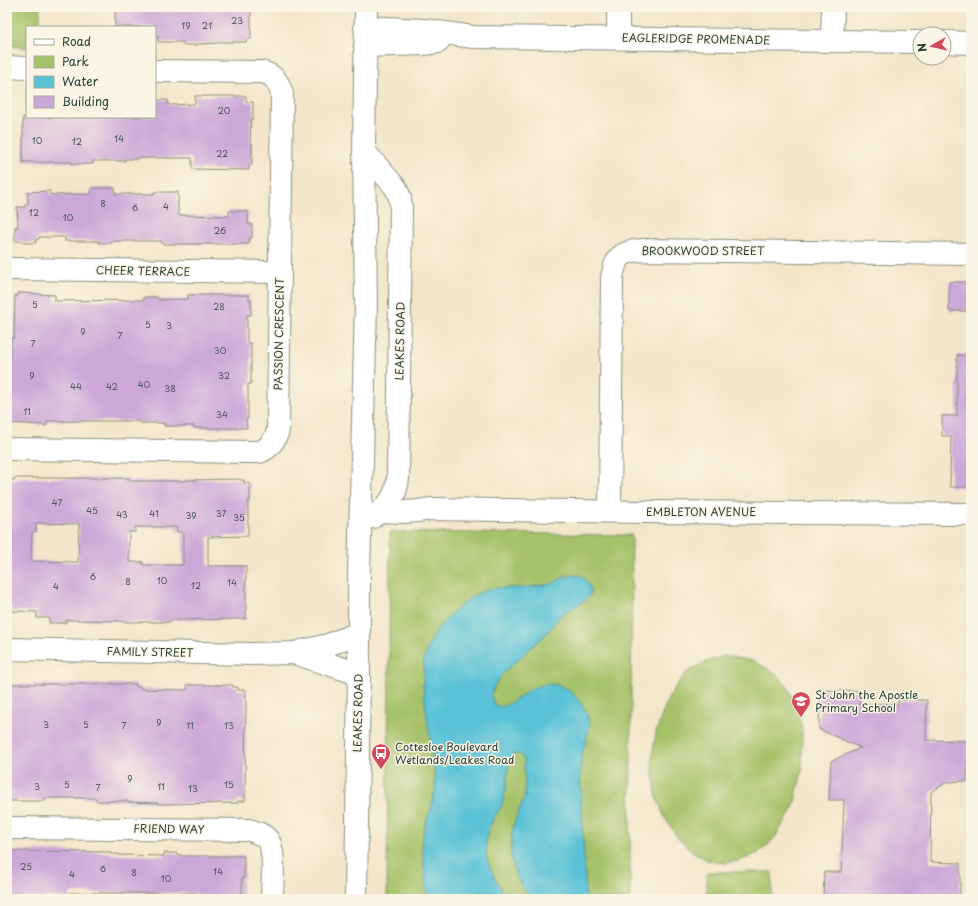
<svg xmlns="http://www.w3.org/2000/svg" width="978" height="906" font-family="'Playpen Sans',sans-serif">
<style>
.green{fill:#a6c269;stroke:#62804e}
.water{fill:#5ac2d7;stroke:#3c8086}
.building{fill:#cca8d8;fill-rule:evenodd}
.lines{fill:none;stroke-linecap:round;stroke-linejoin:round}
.minor-casing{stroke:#89917e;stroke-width:24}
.major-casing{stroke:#89917e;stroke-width:24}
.minor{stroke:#fff;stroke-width:22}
.major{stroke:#fff;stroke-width:22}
.labels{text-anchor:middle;stroke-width:3;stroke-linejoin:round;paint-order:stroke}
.number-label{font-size:9px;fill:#4a585d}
.street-label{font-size:11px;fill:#1f3d34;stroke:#fcf5e5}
.poi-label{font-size:11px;fill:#1f3d34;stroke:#fcf5e5;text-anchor:start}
</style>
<rect width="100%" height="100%" fill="#fcf5e5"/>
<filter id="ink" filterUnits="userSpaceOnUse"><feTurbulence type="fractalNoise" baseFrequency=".025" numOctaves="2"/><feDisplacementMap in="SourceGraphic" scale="8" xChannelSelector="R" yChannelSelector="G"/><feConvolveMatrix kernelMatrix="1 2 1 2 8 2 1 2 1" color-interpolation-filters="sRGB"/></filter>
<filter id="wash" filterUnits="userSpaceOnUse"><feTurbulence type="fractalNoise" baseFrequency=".012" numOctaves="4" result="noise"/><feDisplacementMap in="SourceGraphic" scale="16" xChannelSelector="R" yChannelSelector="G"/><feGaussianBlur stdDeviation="0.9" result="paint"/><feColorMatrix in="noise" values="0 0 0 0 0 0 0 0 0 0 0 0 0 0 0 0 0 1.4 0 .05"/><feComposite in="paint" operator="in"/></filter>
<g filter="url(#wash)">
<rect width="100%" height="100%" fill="#f3e5c9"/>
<!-- green -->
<path class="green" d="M7,7H40V27H27V48L7,45Z
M390,532L632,535L630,899H387Z
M725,656L754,661L775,673L787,686L798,709L802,729V771L793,809L776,836L767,846L758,853L747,858L739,861L724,863L707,860L692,851L678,838L665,818L657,799L654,779L652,758L656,732L667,701L673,690L686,673L705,662Z
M707,872H772V899H707Z"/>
<!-- water -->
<path class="water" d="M574,575L582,576L587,582L591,589L590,595L583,602L562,614L546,634L502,674L494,687L491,695L494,704L499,707L507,705L518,698L532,688L546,684L559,685L570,691L580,702L587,713L590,726L581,759L580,774L586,899H532L521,886L515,873L511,857L512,831L518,812L525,797L524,760L520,754H513L509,759L506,789L502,805L495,816L488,830L486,843L487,860L494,876L501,889V899H427L422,842L425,825L432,805L435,790L434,768L423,687L424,660L428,647L436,631L450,615L471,597L485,590L496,588H523L551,584L566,576Z"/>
<g id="blocks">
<!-- building -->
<path class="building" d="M115,7H251V39H247L246,42H219V43L198,44V45H183V42H158V36H155V27H115Z
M195,96H246V102H253V119H251L250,143H252V165H249V170L192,169V158H137V159H125V161H93V164H72V162H23V117H155V100H168V105L195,104Z
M91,188H115V194H154V192H178V215L229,216V211H248V224H252V238H249V244H162V241H111V243H99V241H65V237H39V239H36V243H23V241H15V227H18L17,207H25V204H28V192L50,191V195L91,194Z
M949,282H971V311H949Z
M18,293L55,295V301L144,300V297H158V300L188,299V295H249V300H251V315H247V343H251V384H248V419H246L247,428H194V426H164V423H140V421H47V425L7,423V401H8L11,338H14L15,296H18Z
M957,355H971V487H950L951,436H942V416H957Z
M14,478H129V481H186V480L240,479V480H244V483H250V501H248V536L208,537V566H246V619L171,620V622H122V621L72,620H66V623H49V618H37V612L12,611V608H7V540H9V480H14ZM36,523L79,524L78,562L31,561L32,532H36ZM135,527H177V532H183V565H143V562H129V532H135Z
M7,684H136V687H141V689L187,690V685H233V687H238V690H246L245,801H238V803L158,804V803L127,802V801H96V798H45V801H7Z
M820,690L860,691L859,704H898V700H927L926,740L968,741L967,781L947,782L931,792L930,862L960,863V897H942V899H823L824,872H841L842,852L844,800H829L831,761L861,748L819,729Z
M7,851L110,852V854H119V855L164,856V853H177V855H182V856H244V878H242V899H196V893H70V898L45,897V899H7Z"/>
</g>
</g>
<g filter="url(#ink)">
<use href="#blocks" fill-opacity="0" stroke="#89917e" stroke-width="1"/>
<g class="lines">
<!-- minor casing -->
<g class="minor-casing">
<path id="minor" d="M365,27L424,30L473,37L920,42
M618,38V7
M832,41L833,7
M944,42L971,43
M365,46L424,44L438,42
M7,67L27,68
M364,151L396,188L400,198L401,208L398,478C396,498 389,505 373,517
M7,269L279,272
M7,449L252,452C255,452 259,452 262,451C271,447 275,439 278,431L282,94C279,82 274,74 261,72L155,71
M381,511C400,512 412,513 430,509L641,512L971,514
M610,511L612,278C615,258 621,251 642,250L971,254
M7,649L251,654L294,653L328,645L359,633
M294,653L359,674
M7,828L249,830C256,832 263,834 268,840C276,852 272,884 272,899"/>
</g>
<!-- major casing -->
<g class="major-casing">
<path id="major" d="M356,899L359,674V575L366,305L364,151L366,7"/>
</g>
<!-- minor -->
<use href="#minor" class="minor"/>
<!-- major -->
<use href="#major" class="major"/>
</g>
</g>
<!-- icons -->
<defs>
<g id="school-pin" transform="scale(1)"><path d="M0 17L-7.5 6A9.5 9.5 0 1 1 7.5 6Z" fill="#d1495b" stroke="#fcf5e5"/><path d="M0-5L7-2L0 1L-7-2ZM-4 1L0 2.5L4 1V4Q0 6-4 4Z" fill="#fff"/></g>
<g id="bus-pin" transform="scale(1)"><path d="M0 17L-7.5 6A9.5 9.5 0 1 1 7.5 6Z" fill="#d1495b" stroke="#fcf5e5"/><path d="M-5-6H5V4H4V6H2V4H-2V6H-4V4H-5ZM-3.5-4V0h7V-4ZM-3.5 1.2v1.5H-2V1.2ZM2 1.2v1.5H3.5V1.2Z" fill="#fff"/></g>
</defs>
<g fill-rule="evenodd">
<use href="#school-pin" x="801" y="701"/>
<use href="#bus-pin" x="381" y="753"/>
</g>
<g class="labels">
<!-- number labels -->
<g class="number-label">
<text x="237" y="24">23</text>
<text x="186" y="29">19</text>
<text x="207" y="29">21</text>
<text x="224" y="114">20</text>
<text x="119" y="142">14</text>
<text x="37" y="144">10</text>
<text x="77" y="145">12</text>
<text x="222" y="157">22</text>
<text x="103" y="207">8</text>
<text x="166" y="210">4</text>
<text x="135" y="211">6</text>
<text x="34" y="216">12</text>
<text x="68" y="221">10</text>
<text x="220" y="234">26</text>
<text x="35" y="308">5</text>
<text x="219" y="310">28</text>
<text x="148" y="328">5</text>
<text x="169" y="329">3</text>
<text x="83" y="335">9</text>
<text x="120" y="339">7</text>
<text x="33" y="347">7</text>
<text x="220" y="354">30</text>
<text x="32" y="379">9</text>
<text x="224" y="379">32</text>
<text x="144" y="388">40</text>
<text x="76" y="390">44</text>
<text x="112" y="390">42</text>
<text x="170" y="392">38</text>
<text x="27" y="415">11</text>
<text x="222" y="418">34</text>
<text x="57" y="506">47</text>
<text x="92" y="514">45</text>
<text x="154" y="517">41</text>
<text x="221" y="517">37</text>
<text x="122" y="518">43</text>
<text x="191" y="519">39</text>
<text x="239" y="521">35</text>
<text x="93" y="580">6</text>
<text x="162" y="584">10</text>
<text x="128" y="585">8</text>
<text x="232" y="586">14</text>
<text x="196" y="589">12</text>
<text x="56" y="590">4</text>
<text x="159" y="726">9</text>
<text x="46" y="728">3</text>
<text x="86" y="728">5</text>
<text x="124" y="729">7</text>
<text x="190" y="729">11</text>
<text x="229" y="729">13</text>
<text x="130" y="782">9</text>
<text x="67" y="788">5</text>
<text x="229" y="788">15</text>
<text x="37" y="790">3</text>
<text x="161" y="790">11</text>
<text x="98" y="791">7</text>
<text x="193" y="792">13</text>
<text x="26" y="870">25</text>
<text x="103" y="872">6</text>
<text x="218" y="875">14</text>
<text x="134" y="876">8</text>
<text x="72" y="878">4</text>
<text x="166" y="882">10</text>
</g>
<!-- street labels -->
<g class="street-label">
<text transform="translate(696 39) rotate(1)" y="4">EAGLERIDGE PROMENADE</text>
<text x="703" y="255">BROOKWOOD STREET</text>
<text transform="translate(143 271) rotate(1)" y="4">CHEER TERRACE</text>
<text transform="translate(279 334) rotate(-89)" y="4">PASSION CRESCENT</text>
<text transform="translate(400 341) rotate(-89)" y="4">LEAKES ROAD</text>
<text x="701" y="516">EMBLETON AVENUE</text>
<text transform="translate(150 652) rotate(1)" y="4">FAMILY STREET</text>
<text transform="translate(358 713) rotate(-89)" y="4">LEAKES ROAD</text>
<text transform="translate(169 829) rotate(1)" y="4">FRIEND WAY</text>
</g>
<!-- poi labels -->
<g class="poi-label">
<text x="815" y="699">St John the Apostle<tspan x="815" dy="13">Primary School</tspan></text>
<text x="395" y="751">Cottesloe Boulevard<tspan x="395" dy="13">Wetlands/Leakes Road</tspan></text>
</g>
</g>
<!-- margin -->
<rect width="978" height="906" fill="none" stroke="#fcf5e5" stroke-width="24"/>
<!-- legend -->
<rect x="26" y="26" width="130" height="92" fill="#fcf5e5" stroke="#a4ab9e"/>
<rect x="34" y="39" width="20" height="6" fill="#ffffff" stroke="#a4ab9e"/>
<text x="62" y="46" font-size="12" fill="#1f3d34">Road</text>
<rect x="34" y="56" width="20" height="12" fill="#a6c269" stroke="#a4ab9e"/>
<text x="62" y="66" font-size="12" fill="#1f3d34">Park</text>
<rect x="34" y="76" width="20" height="12" fill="#5ac2d7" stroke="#a4ab9e"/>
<text x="62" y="86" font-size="12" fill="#1f3d34">Water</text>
<rect x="34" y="96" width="20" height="12" fill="#cca8d8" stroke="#a4ab9e"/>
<text x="62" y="106" font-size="12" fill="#1f3d34">Building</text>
<!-- north arrow -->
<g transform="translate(932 46) rotate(262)"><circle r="19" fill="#fcf5e5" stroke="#a4ab9e"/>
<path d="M0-3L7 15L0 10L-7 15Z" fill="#d1495b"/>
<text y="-6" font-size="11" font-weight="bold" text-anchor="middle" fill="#1f3d34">N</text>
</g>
</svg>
